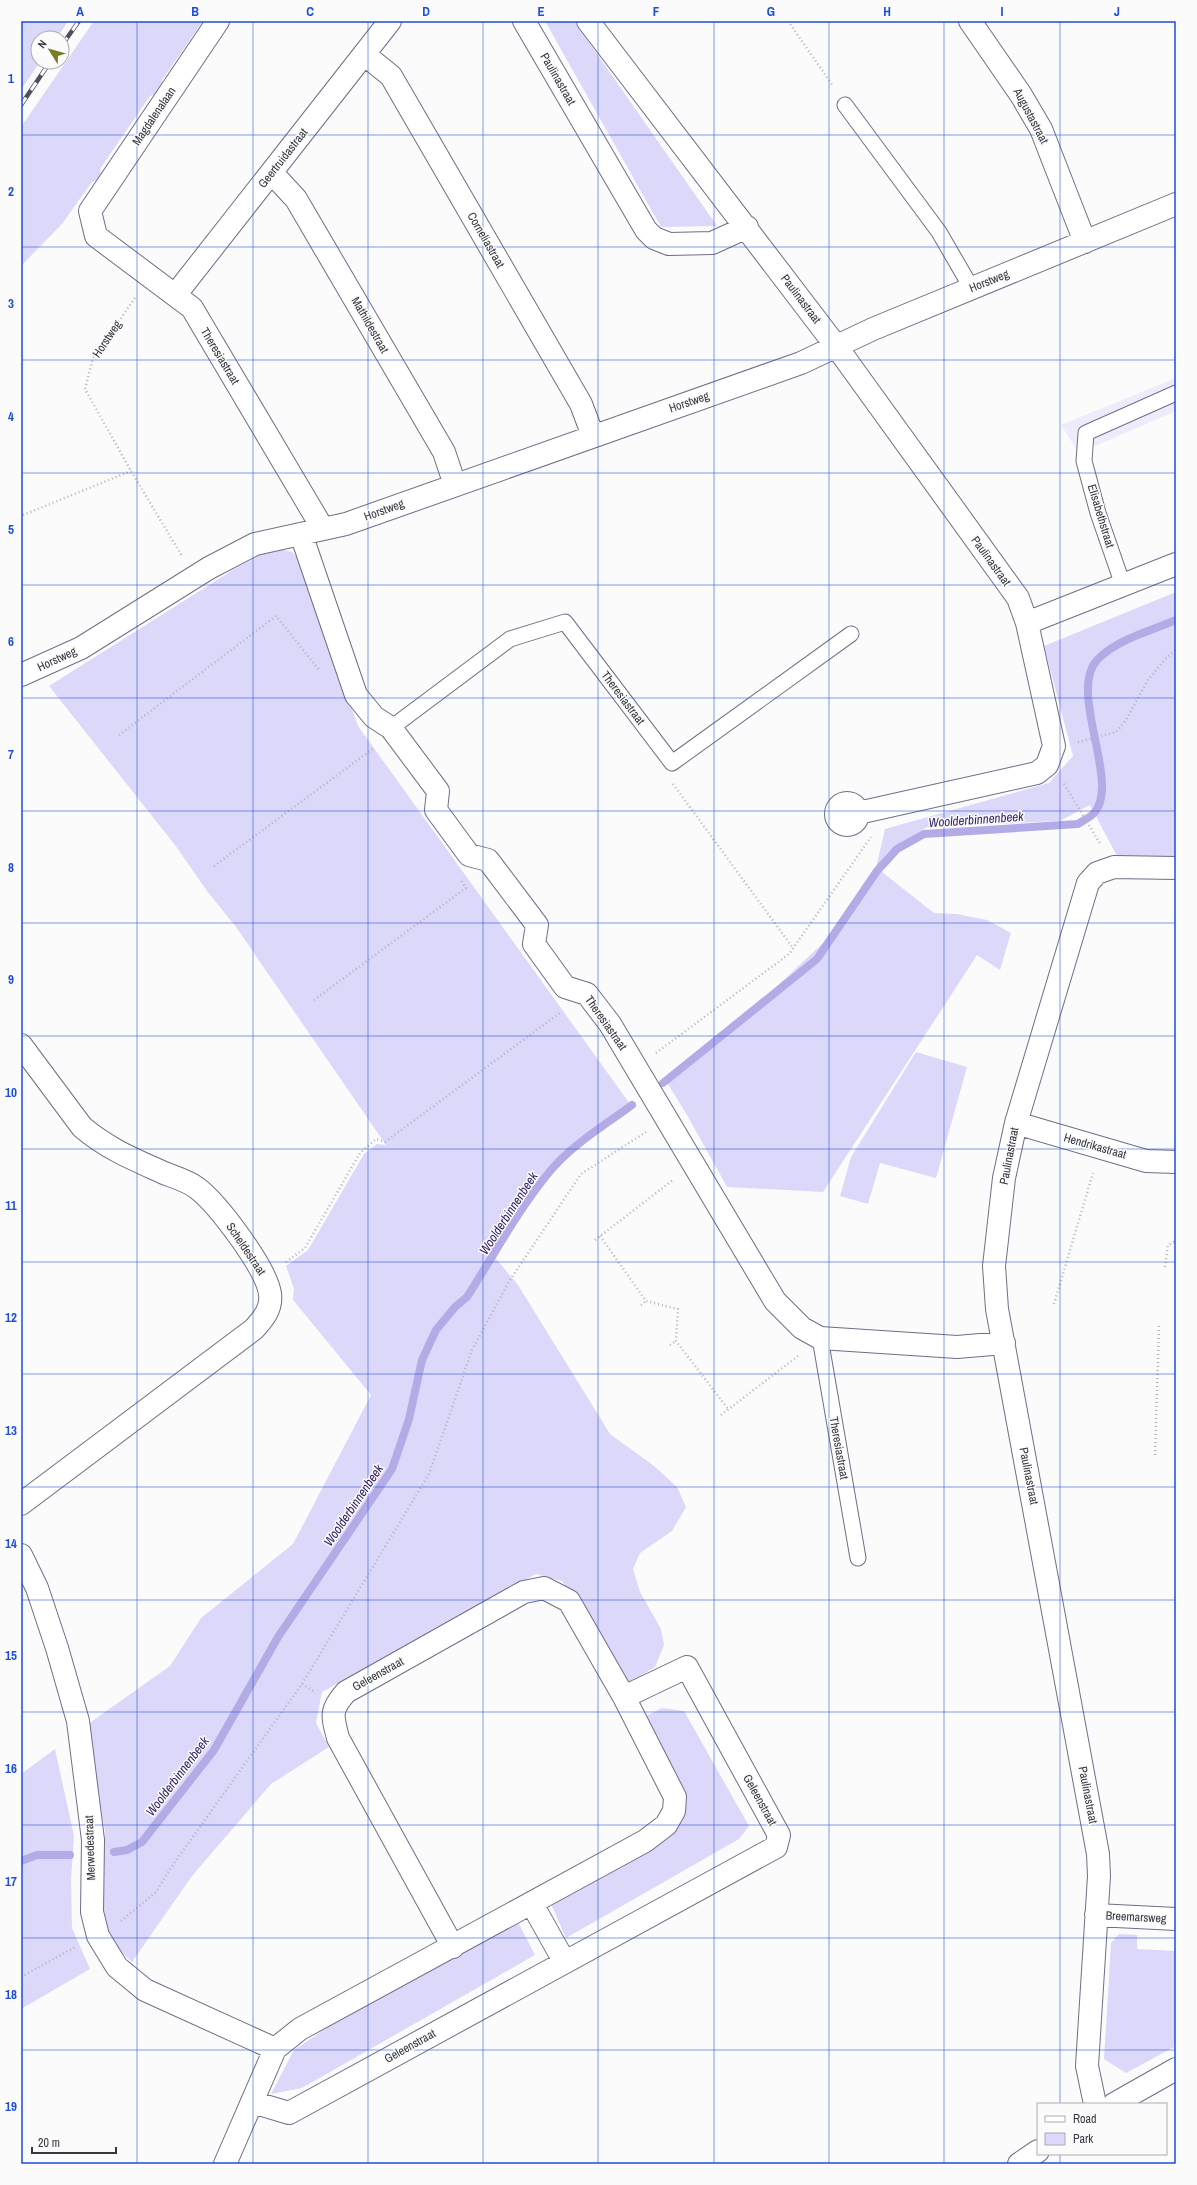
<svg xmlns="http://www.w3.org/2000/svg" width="1197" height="2185" font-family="'Archivo Narrow',sans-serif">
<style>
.built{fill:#eeecfb}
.green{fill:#dcd8f9}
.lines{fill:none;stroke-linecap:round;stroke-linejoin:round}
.stream{stroke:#b3abe6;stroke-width:8}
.service-casing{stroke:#706d87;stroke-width:17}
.minor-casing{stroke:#706d87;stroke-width:24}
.tertiary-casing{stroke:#706d87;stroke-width:24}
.path{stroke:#b5b4b8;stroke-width:2.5;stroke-dasharray:1 3;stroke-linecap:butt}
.service{stroke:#fff;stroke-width:15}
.minor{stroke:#fff;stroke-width:22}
.tertiary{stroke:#fff;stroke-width:22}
.rail-casing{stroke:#51505a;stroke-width:4.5}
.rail{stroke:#fbfbfb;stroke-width:3;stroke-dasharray:9;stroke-linecap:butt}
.grid{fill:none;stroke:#1d4ed8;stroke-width:1;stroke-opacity:0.55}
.labels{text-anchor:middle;stroke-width:3;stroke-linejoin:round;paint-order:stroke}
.street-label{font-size:12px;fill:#373641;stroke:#fbfbfb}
.water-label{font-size:13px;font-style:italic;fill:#321f63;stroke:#fbfbfb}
.neatline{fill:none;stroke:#1d4ed8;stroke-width:1.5}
.grid-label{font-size:13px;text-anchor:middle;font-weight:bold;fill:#1d4ed8}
</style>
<rect width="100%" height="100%" fill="#fbfbfb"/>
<!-- built -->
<path class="built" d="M1176,378V411L1079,453L1061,425Z"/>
<!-- green -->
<path class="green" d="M21,21H68L57,38H38V62H40L21,90Z
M94,21H203L162,80L163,92L150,96L100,169L102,179L92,182L62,224L21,266V127Z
M545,21H574L717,226L661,227Z
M279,549L292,552L299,560L358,726L630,1104L565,1153L493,1255L518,1285L610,1434L654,1466L677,1487L686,1507L672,1531L640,1553L633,1569L640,1592L661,1629L664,1645L655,1667L624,1686L562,1581L536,1574L322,1692L316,1723L329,1747L271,1784L192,1876L132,1962L118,1949L99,1910L105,1832L93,1769L88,1724L170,1666L201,1618L293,1544L371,1395L293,1300L294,1289L286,1266L308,1250L364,1154L377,1144L386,1145L236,927L207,891L175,845L49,686L236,568L262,554Z
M1176,592V858H1118L1090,805L1060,821L927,827L886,855L877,868L934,913L957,914L987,920L1011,933L1000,970L977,955L823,1192L727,1187L687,1115L666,1081L758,1004L824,942L876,868L885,829L1049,783L1073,756L1044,646Z
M916,1052L967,1067L936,1178L880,1163L868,1204L840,1196L851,1157Z
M662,1708L684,1711L749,1826L739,1839L566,1938L551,1904L680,1822L642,1718Z
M55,1749L74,1836L71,1880L72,1928L90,1969L21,2009V1774Z
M518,1922L535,1955L302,2088L271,2094L294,2050L336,2022Z
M1119,1934L1137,1935V1949L1176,1951V2046L1126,2073L1104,2059L1111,1943Z"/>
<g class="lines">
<!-- stream -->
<path class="stream" d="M663,1083L817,959L877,871L897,849L924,834L1078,824C1082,821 1089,818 1093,814C1123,785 1066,691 1098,659C1118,639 1150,631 1176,620
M114,1852L127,1850L142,1842L214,1750L278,1637L392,1469L409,1419L422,1360L436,1330L455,1307L467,1297C494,1255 519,1208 551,1170C573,1144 605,1125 632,1105
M21,1861L37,1855H70"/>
<!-- service casing -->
<g class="service-casing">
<path id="service" d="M845,105L939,232L972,289
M1123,585L1098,513L1084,461L1086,433L1176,393
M391,728L510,639L565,622L672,763L851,634
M820,1338L858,1558"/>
</g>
<!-- minor casing -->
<g class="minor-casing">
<path id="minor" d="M218,21L90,211L96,236L192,308L323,529
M524,21L646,230L654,238L669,244L712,243L747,227
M588,21L836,346L1018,598L1027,623L1054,746L1047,765L1037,773L858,813
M970,21L1021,95L1041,129L1085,242
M364,54L391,76L581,404L593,436
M272,173L296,199L444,452L455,485
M176,294L390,21
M301,534L356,695L374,717L391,728L438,791L436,810L469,855L488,860L537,925L534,944L565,987L587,994L610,1024L775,1301L802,1328L820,1338L957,1347L1004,1343
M1027,623L1176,564
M21,675L81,648L209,568L255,544L346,524L801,363L873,329L1176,204
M836 814a11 11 0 1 1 22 0a11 11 0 1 1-22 0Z
M21,1045L82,1127C108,1149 133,1159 164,1173C174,1177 188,1181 197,1188C218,1204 267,1269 270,1294C272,1309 263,1319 254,1329L21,1504
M1016,1123L1146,1161L1176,1162
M21,1555L37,1588L57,1648L78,1721L93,1840L92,1912L98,1936L117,1967L145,1990L275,2049
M532,1904L564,1961
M1096,1915L1176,1919
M252,2102L289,2113L776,1847L779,1835L687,1667L624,1697
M1095,2104L1087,2066L1099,1876L1098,1854L997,1309L994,1266L1004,1178L1016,1123L1088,883L1097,873L1114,867L1176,868
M225,2164L275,2049L300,2029L645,1841L666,1825L674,1811L675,1797L624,1697L569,1601L544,1588L524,1592L346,1692C330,1710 332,1715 338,1738L453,1947"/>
</g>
<!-- tertiary casing -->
<g class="tertiary-casing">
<path id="tertiary" d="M1114,2104L1176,2069
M1019,2164L1038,2151"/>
</g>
<!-- path -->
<path class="path" d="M788,21L833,86
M135,298L93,358L85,389L131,471L182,556
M23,515L131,471
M119,735L276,616L320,671
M1078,742L1116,732L1126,720L1148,680L1167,657L1176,650
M673,784L793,948
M1064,784L1101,845
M214,866L374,748
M314,1000L466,888L461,880
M656,1053L789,954L871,837
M600,1236L646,1301L678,1309L676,1341L728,1409
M595,1240L673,1180
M286,1262L305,1248L360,1153L376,1139L385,1142L561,1012
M1165,1267L1168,1245L1176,1241
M1054,1304L1093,1173
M641,1305L646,1301
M670,1345L676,1341
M721,1415L798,1356
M1155,1455L1159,1326
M302,1684L315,1692
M121,1921L156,1892L172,1866L302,1684L429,1474L472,1350L508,1283L581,1174L646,1132
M21,1977L75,1947"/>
<!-- service -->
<use href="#service" class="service"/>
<!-- minor -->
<use href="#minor" class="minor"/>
<!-- tertiary -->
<use href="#tertiary" class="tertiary"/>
<!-- rail casing -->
<g class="rail-casing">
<path id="rail" d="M62,45L79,21
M21,105L50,62"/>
</g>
<!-- rail -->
<use href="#rail" class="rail"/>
</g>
<!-- grid -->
<path class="grid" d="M137,21V2164M253,21V2164M368,21V2164M483,21V2164M598,21V2164M714,21V2164M829,21V2164M944,21V2164M1060,21V2104M21,135H1176M21,247H1176M21,360H1176M21,473H1176M21,585H1176M21,698H1176M21,811H1176M21,923H1176M21,1036H1176M21,1149H1176M21,1262H1176M21,1374H1176M21,1487H1176M21,1600H1176M21,1712H1176M21,1825H1176M21,1938H1176M21,2050H1176M1060,2154V2164"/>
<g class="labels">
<!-- street labels -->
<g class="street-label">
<text transform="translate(558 79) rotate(60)" y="4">Paulinastraat</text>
<text transform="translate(154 116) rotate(-56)" y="4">Magdalenalaan</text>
<text transform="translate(1031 116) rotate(62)" y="4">Augustastraat</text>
<text transform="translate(283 158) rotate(-52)" y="4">Geertruidastraat</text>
<text transform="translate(486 240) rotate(60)" y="4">Corneliastraat</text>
<text transform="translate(989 281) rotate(-22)" y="4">Horstweg</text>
<text transform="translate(801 299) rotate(53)" y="4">Paulinastraat</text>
<text transform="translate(370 325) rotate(60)" y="4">Mathildestraat</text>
<text transform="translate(107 339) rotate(-56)" y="4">Horstweg</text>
<text transform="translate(220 356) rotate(59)" y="4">Theresiastraat</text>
<text transform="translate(689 402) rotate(-19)" y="4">Horstweg</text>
<text transform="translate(384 510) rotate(-20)" y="4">Horstweg</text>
<text transform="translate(1101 516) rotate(73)" y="4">Elisabethstraat</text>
<text transform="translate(991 561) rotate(54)" y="4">Paulinastraat</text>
<text transform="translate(57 659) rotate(-25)" y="4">Horstweg</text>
<text transform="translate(623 698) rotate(53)" y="4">Theresiastraat</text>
<text transform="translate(606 1023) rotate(55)" y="4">Theresiastraat</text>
<text transform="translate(1095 1146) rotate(16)" y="4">Hendrikastraat</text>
<text transform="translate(1009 1156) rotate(-79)" y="4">Paulinastraat</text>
<text transform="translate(246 1249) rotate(56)" y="4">Scheldestraat</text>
<text transform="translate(839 1448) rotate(80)" y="4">Theresiastraat</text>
<text transform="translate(1029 1476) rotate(79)" y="4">Paulinastraat</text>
<text transform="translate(378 1674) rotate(-29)" y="4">Geleenstraat</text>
<text transform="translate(1088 1795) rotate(79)" y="4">Paulinastraat</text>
<text transform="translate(760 1800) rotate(61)" y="4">Geleenstraat</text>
<text transform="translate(90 1848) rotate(-92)" y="4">Merwedestraat</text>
<text transform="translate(1136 1917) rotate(3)" y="4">Breemarsweg</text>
<text transform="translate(410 2046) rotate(-29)" y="4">Geleenstraat</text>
</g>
<!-- water labels -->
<g class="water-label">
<text transform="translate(976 819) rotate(-4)" y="5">Woolderbinnenbeek</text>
<text transform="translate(508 1213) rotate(-57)" y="5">Woolderbinnenbeek</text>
<text transform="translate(353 1505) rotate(-56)" y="5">Woolderbinnenbeek</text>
<text transform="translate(177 1776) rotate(-53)" y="5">Woolderbinnenbeek</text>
</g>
</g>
<!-- border -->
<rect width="1197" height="2185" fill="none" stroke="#fbfbfb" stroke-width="44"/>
<!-- legend -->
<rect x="1037" y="2103" width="130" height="52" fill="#fbfbfb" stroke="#adacb1"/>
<rect x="1045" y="2116" width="20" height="6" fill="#ffffff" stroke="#adacb1"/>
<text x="1073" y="2123" font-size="12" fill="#373641">Road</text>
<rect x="1045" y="2133" width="20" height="12" fill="#dcd8f9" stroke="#adacb1"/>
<text x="1073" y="2143" font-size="12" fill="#373641">Park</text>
<!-- north arrow -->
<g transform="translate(50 50) rotate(307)"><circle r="19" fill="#fbfbfb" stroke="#adacb1"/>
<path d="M0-3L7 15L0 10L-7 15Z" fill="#7a7c25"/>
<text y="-6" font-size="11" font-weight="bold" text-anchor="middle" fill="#373641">N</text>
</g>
<!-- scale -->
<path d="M32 2147v6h84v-6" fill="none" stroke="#373641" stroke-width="2"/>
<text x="38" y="2147" font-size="12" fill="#373641" stroke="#fbfbfb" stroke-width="3" paint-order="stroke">20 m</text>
<rect x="22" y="22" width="1153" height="2141" class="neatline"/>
<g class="grid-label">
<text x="80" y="16">A</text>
<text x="195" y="16">B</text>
<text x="310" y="16">C</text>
<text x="426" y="16">D</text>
<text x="541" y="16">E</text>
<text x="656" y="16">F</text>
<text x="771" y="16">G</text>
<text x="887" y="16">H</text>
<text x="1002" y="16">I</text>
<text x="1117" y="16">J</text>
<text x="11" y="83">1</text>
<text x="11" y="196">2</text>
<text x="11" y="308">3</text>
<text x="11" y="421">4</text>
<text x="11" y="534">5</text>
<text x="11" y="646">6</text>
<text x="11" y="759">7</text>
<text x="11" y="872">8</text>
<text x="11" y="984">9</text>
<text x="11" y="1097">10</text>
<text x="11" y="1210">11</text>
<text x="11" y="1322">12</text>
<text x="11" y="1435">13</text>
<text x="11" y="1548">14</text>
<text x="11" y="1660">15</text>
<text x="11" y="1773">16</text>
<text x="11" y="1886">17</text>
<text x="11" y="1999">18</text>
<text x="11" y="2111">19</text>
</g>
</svg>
